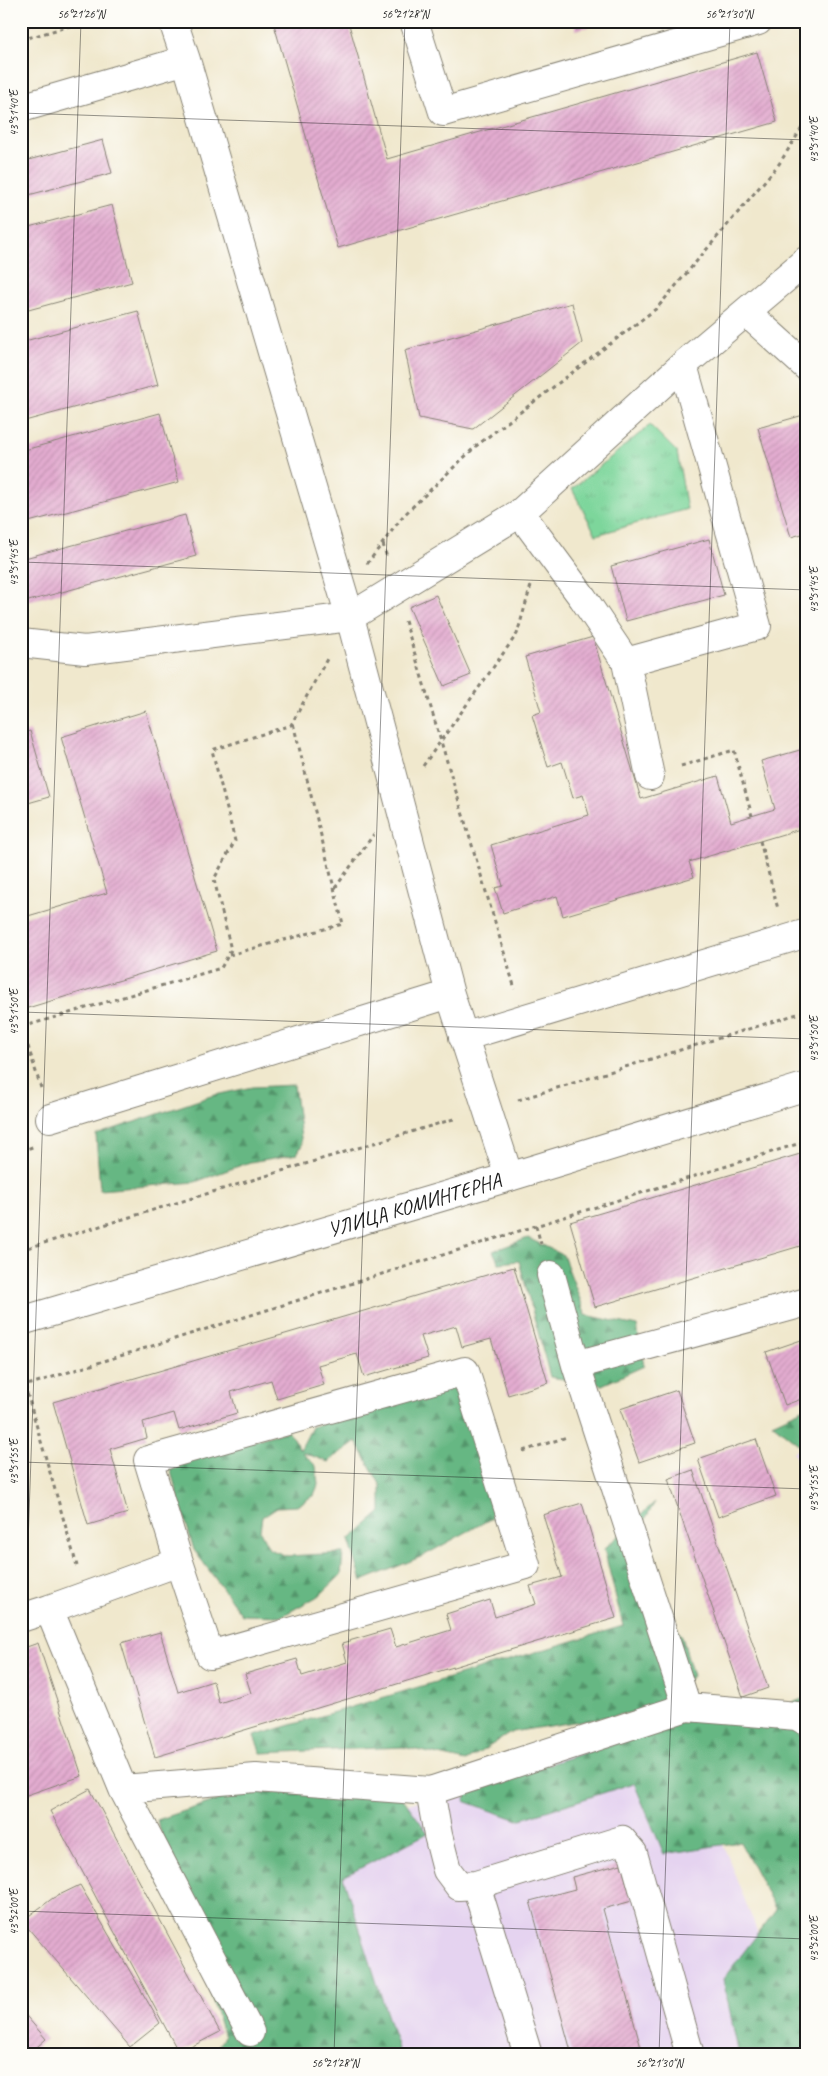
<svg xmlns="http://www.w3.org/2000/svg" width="828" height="2076" font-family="Caveat,sans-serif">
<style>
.built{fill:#e5d3f0}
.forest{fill:url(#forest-firs);stroke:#416a50}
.park{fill:url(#park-tufts);stroke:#4c795c}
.building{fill:url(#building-hatch)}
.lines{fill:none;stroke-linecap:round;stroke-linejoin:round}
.minor-casing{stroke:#868274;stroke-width:30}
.major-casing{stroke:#868274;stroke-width:30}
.path{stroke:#868274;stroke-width:3;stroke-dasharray:4 4;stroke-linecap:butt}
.minor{stroke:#fff;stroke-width:28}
.major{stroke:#fff;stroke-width:28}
.ticks{fill:none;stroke:#1c1c1c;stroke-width:1;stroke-opacity:0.45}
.labels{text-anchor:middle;stroke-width:4;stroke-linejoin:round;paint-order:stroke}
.street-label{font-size:21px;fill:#1c1c1c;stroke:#fdfcf7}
.neatline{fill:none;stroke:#1c1c1c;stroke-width:2}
.ticks-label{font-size:12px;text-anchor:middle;fill:#1c1c1c}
</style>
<defs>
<pattern id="forest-firs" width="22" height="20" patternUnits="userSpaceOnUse" patternTransform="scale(1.25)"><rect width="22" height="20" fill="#66b783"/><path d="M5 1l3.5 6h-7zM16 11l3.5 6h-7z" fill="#53946a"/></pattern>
<pattern id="park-tufts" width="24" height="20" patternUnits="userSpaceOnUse" patternTransform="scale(1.25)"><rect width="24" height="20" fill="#7dd69b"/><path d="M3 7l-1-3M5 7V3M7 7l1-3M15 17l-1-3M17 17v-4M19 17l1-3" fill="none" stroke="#6bb785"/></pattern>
<pattern id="building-hatch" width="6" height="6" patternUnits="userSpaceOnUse" patternTransform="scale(1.25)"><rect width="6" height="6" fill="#e3acd0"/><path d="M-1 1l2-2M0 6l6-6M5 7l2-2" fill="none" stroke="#c293b2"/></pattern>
</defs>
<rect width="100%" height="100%" fill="#fdfcf7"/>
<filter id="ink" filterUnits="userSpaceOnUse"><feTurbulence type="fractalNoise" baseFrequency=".02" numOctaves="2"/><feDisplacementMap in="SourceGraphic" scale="10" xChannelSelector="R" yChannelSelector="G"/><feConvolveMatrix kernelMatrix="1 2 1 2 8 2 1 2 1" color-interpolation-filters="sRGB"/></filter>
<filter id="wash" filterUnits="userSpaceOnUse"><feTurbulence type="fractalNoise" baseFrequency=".0096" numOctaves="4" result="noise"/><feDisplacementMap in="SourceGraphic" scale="20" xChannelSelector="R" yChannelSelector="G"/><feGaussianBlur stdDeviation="1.12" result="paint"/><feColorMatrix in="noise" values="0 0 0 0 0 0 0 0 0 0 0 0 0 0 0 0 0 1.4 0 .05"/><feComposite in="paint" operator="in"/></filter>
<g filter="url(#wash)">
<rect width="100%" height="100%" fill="#f0e8cd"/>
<!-- built -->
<path class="built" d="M807,1446V1481L793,1452Z
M675,1714L691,1763L799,2038L785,2055H386L296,1842Z"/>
<!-- forest -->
<path class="forest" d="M294,1085L302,1145L297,1154L250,1162L195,1182L100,1190L96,1135L211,1096L252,1087Z
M528,1238L563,1255L586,1315L637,1326L644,1366L602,1385L550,1377L519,1261L499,1263L493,1251Z
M470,1367L512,1507L423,1556L362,1581L349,1540L381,1512V1486L356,1441L328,1462L302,1452L316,1466L318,1485L314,1495L297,1506L277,1507L262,1517L260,1531L269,1549L287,1556L343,1553L341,1575L320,1595L282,1616L242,1615L194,1550L169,1465L287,1431L294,1438L300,1450L312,1427Z
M807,1407V1451L772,1423Z
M655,1502L624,1555L682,1636L693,1676L648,1710L512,1732L466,1761L403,1747L261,1753L254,1736L623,1626L604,1549Z
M805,1698L807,1699V2055H739L723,1979L776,1910L740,1842L664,1854L634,1783L518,1820L464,1801L469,1789L696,1718L748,1720Z
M245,1791L402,1797L428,1833L343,1877L400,2055H212L224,2037L157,1820Z"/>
<!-- park -->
<path class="park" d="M650,425L677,452L687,509L596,535L572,489Z"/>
<g id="blocks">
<!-- building -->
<path class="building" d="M21,21H44V22L21,28Z
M273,21H348L387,159L757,52L777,122L338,248Z
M574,21H607V22L576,30Z
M103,140L112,173L21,197V162Z
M112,205L132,282L21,312V229Z
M572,303L582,343L473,429L419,418L405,350Z
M138,311L158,385L21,422V342Z
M160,413L179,482L21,524V451Z
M807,414V549H806L802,534L791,537L758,428Z
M185,515L196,556L21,603V559Z
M709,539L724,595L626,621L611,566Z
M436,595L471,675L444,686L409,607Z
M593,637L641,799L718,776L731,822L775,809L761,761L807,748V827L689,862L694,877L563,916L557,896L503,913L495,888L503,886L491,845L589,815L583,795L573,798L562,762L548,767L532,715L541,712L525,657Z
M146,711L217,951L21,1010V918L107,893L61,737Z
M30,731L49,797L21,805V734Z
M807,1152V1244L595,1307L570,1222Z
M514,1267L548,1383L508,1395L491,1339L462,1347L456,1326L421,1336L428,1358L364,1377L357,1354L318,1365L324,1385L277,1399L271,1380L231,1392L237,1413L179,1430L174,1413L143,1422L147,1438L110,1449L128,1513L88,1525L53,1402Z
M807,1338V1397L785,1405L766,1352Z
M677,1390L695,1443L639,1462L620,1409Z
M756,1439L776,1496L718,1517L698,1459Z
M693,1470L768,1688L743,1697L668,1479Z
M582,1503L616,1618L155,1757L121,1643L160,1632L178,1692L213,1681L219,1703L251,1693L245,1674L297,1659L302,1676L347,1662L342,1643L390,1629L396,1647L451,1630L446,1614L490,1600L495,1617L536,1604L530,1586L562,1577L543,1515Z
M38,1643L82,1776L21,1797V1649Z
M90,1789L220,2032L179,2053L50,1811Z
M621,1864L632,1901L603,1909L643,2055H572L530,1901L575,1889L572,1877Z
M80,1885L160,2023L130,2047L22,1921L53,1898Z
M21,2010L46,2039L28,2055H21Z"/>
</g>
</g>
<g filter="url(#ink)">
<use href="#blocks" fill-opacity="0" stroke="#868274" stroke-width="1"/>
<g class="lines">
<!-- minor casing -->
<g class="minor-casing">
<path id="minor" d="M173,21L186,60
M414,21L443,112L758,21
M21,108L186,60L350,617L450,994L509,1177
M746,312L807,367
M520,513L583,598L626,662L757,626L683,365
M21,643L85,650L350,617L520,513L683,365L807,260
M626,662L650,776
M463,1037L807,933
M50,1118L450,994
M551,1275L576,1365L687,1707
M576,1365L807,1302
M465,1371L526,1565L210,1655L179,1562L148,1460Z
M49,1609L123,1789L250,2032
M21,1618L49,1609L179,1562
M123,1789L256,1778L430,1791L687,1707L797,1716L807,1722
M430,1791L438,1835L447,1870L459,1886L476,1885L622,1840L633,1853L690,2055
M476,1885L528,2055"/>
</g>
<!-- major casing -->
<g class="major-casing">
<g id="major">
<path id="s1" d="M21,1321L509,1177L807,1086"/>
</g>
</g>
<!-- path -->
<path class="path" d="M21,40L87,21
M383,544L387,558
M367,564L403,516L476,446L657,308L779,164L807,120
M405,621L515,989
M423,766L517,634L532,582
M681,766L734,750L752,816
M760,841L778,909
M335,888L374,834
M229,955L343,924L293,723
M41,1088L22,1027L221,968L231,950L214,879L235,841L212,750L291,725L327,659
M518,1100L807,1011
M21,1151L35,1146
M536,1226L541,1244
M21,1250L457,1118
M25,1386L77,1566
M21,1387L807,1141
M523,1451L567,1437"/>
<!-- minor -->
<use href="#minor" class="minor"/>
<!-- major -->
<use href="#major" class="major"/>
</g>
</g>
<!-- ticks -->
<path class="ticks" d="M21,113L807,140M21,562L807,590M21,1012L807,1039M21,1462L807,1489M21,1745L81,21M21,1911L807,1939M334,2055L405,21M659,2055L730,21"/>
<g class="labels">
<!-- street labels -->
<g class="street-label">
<text dy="7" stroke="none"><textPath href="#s1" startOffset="410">УЛИЦА КОМИНТЕРНА</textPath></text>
</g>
</g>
<!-- margin -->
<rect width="828" height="2076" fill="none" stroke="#fdfcf7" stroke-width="55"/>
<rect x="28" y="28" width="772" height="2020" class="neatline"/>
<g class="ticks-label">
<text x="81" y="18">56°21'26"N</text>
<text x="405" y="18">56°21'28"N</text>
<text x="729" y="18">56°21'30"N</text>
<text transform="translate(14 113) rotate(-90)" y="4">43°51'40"E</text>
<text transform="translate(814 140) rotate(-90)" y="4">43°51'40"E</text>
<text transform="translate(14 563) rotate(-90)" y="4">43°51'45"E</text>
<text transform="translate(814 590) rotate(-90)" y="4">43°51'45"E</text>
<text transform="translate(14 1012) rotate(-90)" y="4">43°51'50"E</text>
<text transform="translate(814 1039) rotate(-90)" y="4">43°51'50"E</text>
<text transform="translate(14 1462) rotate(-90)" y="4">43°51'55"E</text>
<text transform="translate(814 1489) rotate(-90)" y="4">43°51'55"E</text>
<text transform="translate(14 1912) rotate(-90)" y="4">43°52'00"E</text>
<text transform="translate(814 1939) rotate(-90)" y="4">43°52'00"E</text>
<text x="335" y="2067">56°21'28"N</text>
<text x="659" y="2067">56°21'30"N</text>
</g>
</svg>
